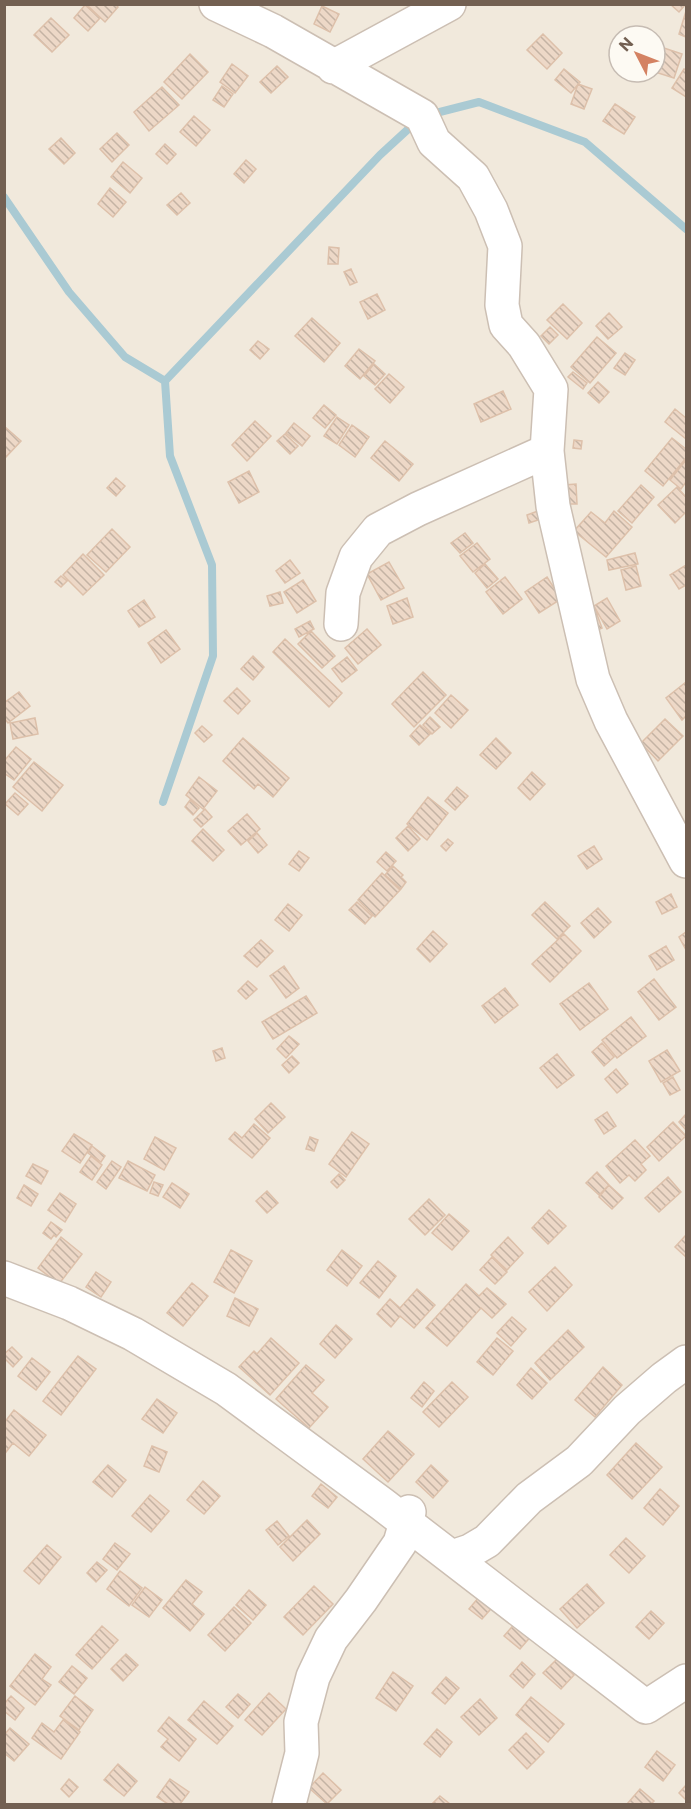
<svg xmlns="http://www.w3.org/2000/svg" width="691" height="1809" font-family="Commissioner,sans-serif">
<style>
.residential{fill:#f1e9dc;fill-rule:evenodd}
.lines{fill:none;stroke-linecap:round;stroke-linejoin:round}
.stream{stroke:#aacad3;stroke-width:8}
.building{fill:url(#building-back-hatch);stroke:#ddc0aa;stroke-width:1.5}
.minor-casing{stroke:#ccbfb3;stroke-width:36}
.minor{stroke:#fff;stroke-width:33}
</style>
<defs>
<pattern id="building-back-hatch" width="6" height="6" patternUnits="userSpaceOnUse" patternTransform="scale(1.5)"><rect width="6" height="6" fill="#edd8c7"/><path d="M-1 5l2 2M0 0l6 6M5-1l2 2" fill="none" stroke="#c4b3a4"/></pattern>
</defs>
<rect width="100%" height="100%" fill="#fbf6ed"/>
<!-- residential -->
<path class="residential" d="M5,5H686V1804H5ZM619,36H655V72H619Z"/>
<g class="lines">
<!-- stream -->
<path class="stream" d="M428,115L479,102L585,142L686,229
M4,197L69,292L125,357L165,381L380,155L417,121
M163,802L213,656L212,565L170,456L165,381"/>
</g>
<!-- building -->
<path class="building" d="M90,4H115L118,7L105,22L88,6Z
M670,4H686L679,12Z
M85,5L100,18L88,31L74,18Z
M322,6L339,14L330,32L314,24Z
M686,11V37L679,34Z
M51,18L69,35L52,52L34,35Z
M543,34L562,53L547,69L527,50Z
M655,45L682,54L674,78L655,72Z
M190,54L208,72L182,99L164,82Z
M232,64L248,76L235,93L220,82Z
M277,66L288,77L271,93L260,82Z
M564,69L580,82L571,93L555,80Z
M684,69L686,70V97L672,88Z
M578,84L592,89L584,109L571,104Z
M222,86L233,94L224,107L213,100Z
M162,87L179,105L149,131L134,112Z
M615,104L635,117L624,134L603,121Z
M194,116L210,130L196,146L180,132Z
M117,133L129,145L112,162L100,149Z
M61,138L75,153L64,164L49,149Z
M165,144L176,154L167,164L156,154Z
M246,160L256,169L244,183L234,174Z
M123,162L142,178L130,193L111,177Z
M110,188L126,202L113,217L98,204Z
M181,193L190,203L177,215L167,205Z
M329,247L339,248L338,264H328Z
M351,269L357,282L350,285L344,272Z
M377,294L385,310L368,319L360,302Z
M563,304L582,323L567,339L547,320Z
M609,313L622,327L608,339L596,326Z
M312,318L340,343L324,362L295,336Z
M550,327L558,335L549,344L541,336Z
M597,337L616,353L590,383L571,367Z
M258,341L269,349L260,359L250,350Z
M359,349L375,361L360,379L345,366Z
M625,353L635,360L625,375L614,368Z
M374,364L385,374L375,385L364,376Z
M573,372L587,383L583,389L568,377Z
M389,374L404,387L390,403L375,389Z
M598,382L609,392L599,403L588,393Z
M503,391L511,409L481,422L474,404Z
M324,405L336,415L325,428L313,418Z
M675,409L686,418V439L665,422Z
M337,417L349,425L337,444L324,436Z
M255,421L271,436L247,461L232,445Z
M294,423L310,436L302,446L286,433Z
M352,425L369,437L355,457L339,445Z
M4,426L21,441L4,459Z
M285,434L298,446L290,454L277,441Z
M672,438L686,449V458L663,486L645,471Z
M574,440L582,441L581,449L573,448Z
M385,441L413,464L399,481L371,458Z
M686,460V482L681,489L670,480Z
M249,471L259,492L239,503L228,482Z
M116,478L125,486L116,496L107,488Z
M576,484L577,504H565L564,485Z
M641,485L654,497L632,523L618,511Z
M677,487L686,497V512L675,523L658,505Z
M538,511L541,519L529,523L527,515Z
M614,511L632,527L606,557L574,531L591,512L605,523Z
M112,529L130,547L106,572L87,555Z
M465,533L473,543L460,553L451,543Z
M477,543L490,559L473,572L460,556Z
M635,553L638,564L609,570L607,560Z
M83,554L104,575L83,595L63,575Z
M290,560L300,573L285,583L276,571Z
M389,562L404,588L381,600L367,574Z
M485,564L498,579L487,588L475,573Z
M686,565V585L679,589L670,575Z
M636,566L641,586L626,590L621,570Z
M61,576L67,581L61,587L55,582Z
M505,577L522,599L503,614L486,592Z
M547,577L561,599L539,613L525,592Z
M303,580L316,601L297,613L284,592Z
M280,592L283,603L270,606L267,596Z
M407,598L413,617L393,624L387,606Z
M607,598L620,621L607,629L594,606Z
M144,600L155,617L139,627L128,611Z
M594,606L602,628L593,632L583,610Z
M310,621L314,629L299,637L295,629Z
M367,629L381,645L358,664L345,648Z
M166,630L180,649L161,663L148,643Z
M311,631L335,656L322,668L298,644Z
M285,639L342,693L329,707L273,652Z
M253,656L264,667L253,680L241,669Z
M347,657L357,670L342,682L332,669Z
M423,672L446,695L414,727L392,704Z
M686,682V716L682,720L666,698Z
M237,688L250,701L238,714L224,701Z
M19,692L30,706L8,723L4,718V703Z
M451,695L468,710L451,728L435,713Z
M430,717L440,727L432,734L423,725Z
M35,718L38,734L13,739L10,723Z
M665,719L683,736L658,761L641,743Z
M420,725L430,734L419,745L410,736Z
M202,726L212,735L204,742L195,733Z
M243,738L289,778L273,797L258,784L254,789L223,761Z
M496,738L511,753L496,769L480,755Z
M16,747L31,759L14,780L4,773V761Z
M34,762L63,785L42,811L13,787Z
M532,772L545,784L530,800L518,788Z
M199,777L217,791L203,809L186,795Z
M457,787L468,796L455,810L445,801Z
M15,793L28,804L18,815L5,804Z
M428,797L448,813L427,840L407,824Z
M190,800L199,808L193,815L185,807Z
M205,809L212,817L201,827L194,820Z
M247,814L260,829L241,845L228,831Z
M408,826L420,839L408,851L396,838Z
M203,829L224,850L213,861L192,841Z
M257,833L267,845L258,853L248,841Z
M448,839L453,843L446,851L441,846Z
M594,846L602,859L587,869L578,856Z
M299,851L309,858L299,871L289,864Z
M386,852L396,861L387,871L377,862Z
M393,866L403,875L401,877L406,882L401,889L385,875Z
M382,873L400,890L375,917L358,900Z
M671,894L677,907L662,914L656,902Z
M357,902L372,916L365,924L349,910Z
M545,902L570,926L557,939L532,915Z
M288,904L302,915L289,931L275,920Z
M598,908L611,922L594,938L581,923Z
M433,931L447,944L430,962L417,949Z
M686,932V950L679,937Z
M564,934L581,951L550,982L532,964Z
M261,940L273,951L257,967L244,956Z
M666,946L674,960L657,970L649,956Z
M284,966L299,988L286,998L270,976Z
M654,979L676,1007L659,1020L638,992Z
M248,981L257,989L246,999L238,991Z
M589,983L608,1009L580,1030L560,1004Z
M505,988L518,1005L495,1023L482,1006Z
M306,996L317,1013L273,1039L262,1022Z
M631,1017L646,1036L617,1058L602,1040Z
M289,1036L299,1044L286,1058L277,1049Z
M602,1043L614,1057L604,1066L592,1052Z
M222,1048L225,1058L216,1061L213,1051Z
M667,1050L680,1071L661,1082L649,1061Z
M557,1054L574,1075L557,1088L540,1068Z
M292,1056L299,1063L289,1073L282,1065Z
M616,1069L628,1084L617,1093L605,1079Z
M673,1077L680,1090L670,1095L663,1083Z
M271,1103L285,1117L268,1133L255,1119Z
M607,1112L616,1126L604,1134L595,1120Z
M686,1114V1130L679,1122Z
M673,1122L686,1136L659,1161L647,1147Z
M254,1124L270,1138L252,1158L229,1139L235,1132L242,1138Z
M352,1132L369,1144L346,1177L329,1164Z
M74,1134L92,1145L80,1163L62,1151Z
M155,1137L176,1148L164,1170L144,1159Z
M310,1137L318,1140L314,1151L306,1149Z
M635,1140L650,1156L641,1164L646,1170L635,1181L629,1175L620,1183L606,1166Z
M92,1146L105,1156L101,1162L88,1153Z
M91,1156L102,1165L92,1180L80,1172Z
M112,1161L121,1167L106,1189L97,1182Z
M128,1161L155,1175L147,1191L119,1178Z
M33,1164L48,1171L41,1184L26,1176Z
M597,1172L609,1185L599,1195L586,1183Z
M339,1174L345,1180L337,1188L331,1182Z
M668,1177L681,1192L659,1212L645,1198Z
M154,1182L163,1185L158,1196L150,1193Z
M172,1183L189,1194L180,1208L163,1197Z
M24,1185L38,1194L31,1206L17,1198Z
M609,1185L623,1198L612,1209L599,1197Z
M267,1191L278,1203L267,1213L256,1201Z
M60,1193L76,1204L65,1222L48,1210Z
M429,1199L445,1215L425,1235L409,1219Z
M549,1210L566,1226L548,1244L532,1228Z
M449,1214L469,1231L452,1250L432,1233Z
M51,1222L62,1230L56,1237L54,1235L51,1239L43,1233Z
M686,1235V1257L675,1247Z
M61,1237L82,1254L59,1284L38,1268Z
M508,1237L523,1253L507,1270L491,1255Z
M231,1250L252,1261L234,1293L214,1282Z
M342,1250L362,1266L347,1286L327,1270Z
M492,1257L507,1272L495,1284L480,1270Z
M378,1261L396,1276L379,1298L360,1283Z
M555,1267L572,1285L547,1311L529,1292Z
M96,1272L111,1282L101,1297L86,1287Z
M192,1283L208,1296L183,1326L167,1313Z
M466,1284L479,1296L487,1288L506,1304L492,1318L481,1308L447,1346L426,1328Z
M417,1289L435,1305L414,1328L400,1316L391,1327L377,1314L390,1299L400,1308Z
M235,1298L258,1309L249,1326L227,1316Z
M512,1317L526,1329L511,1346L497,1333Z
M336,1325L352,1339L335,1358L320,1344Z
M568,1330L584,1347L550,1380L535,1363Z
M271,1338L299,1363L270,1395L239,1367L254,1351L257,1354Z
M497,1338L513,1351L493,1375L477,1362Z
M12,1347L22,1357L13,1367L4,1358V1354Z
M78,1356L96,1369L61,1415L43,1401Z
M32,1358L50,1372L36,1390L18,1376Z
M306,1365L324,1380L312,1393L328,1407L309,1428L276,1399Z
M603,1367L622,1385L595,1417L575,1400Z
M531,1368L547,1383L532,1399L517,1385Z
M424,1382L434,1391L422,1407L411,1398Z
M452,1382L468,1397L439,1427L423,1412Z
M157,1399L177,1413L163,1433L142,1419Z
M14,1410L46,1435L29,1456L13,1443L6,1452L4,1450V1423Z
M388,1431L414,1454L388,1482L363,1459Z
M636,1443L662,1467L632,1499L607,1475Z
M152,1446L167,1452L159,1472L144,1466Z
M108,1465L126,1480L112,1497L93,1482Z
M431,1465L448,1481L433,1498L416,1482Z
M203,1481L220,1496L204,1514L187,1500Z
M321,1484L337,1497L328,1508L312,1496Z
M660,1489L679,1506L663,1525L644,1508Z
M150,1495L169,1511L151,1532L132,1516Z
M307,1520L320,1534L293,1561L280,1547Z
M277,1521L289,1536L278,1545L266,1530Z
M626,1538L645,1556L629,1573L610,1555Z
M115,1543L130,1554L117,1570L103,1559Z
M47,1545L61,1557L39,1584L24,1571Z
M97,1562L107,1570L96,1582L87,1573Z
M120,1571L142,1588L129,1606L107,1589Z
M186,1580L202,1592L192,1604L204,1614L190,1631L163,1608Z
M587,1584L604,1603L577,1628L560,1609Z
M314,1586L333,1604L303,1635L284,1617Z
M145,1587L162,1600L149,1617L132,1605Z
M249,1590L266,1605L253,1620L236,1605Z
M484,1591L497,1602L482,1619L469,1609Z
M234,1607L251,1623L225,1651L208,1635Z
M651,1611L664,1623L649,1639L636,1627Z
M523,1614L539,1627L520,1649L504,1636Z
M102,1626L118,1640L92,1669L76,1655Z
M35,1654L51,1667L42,1679L51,1685L35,1705L10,1686Z
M126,1654L138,1665L123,1681L111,1669Z
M557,1659L574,1675L561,1689L543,1673Z
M522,1662L535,1674L523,1688L510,1676Z
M72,1666L87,1678L74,1694L59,1682Z
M393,1672L413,1686L396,1711L376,1698Z
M446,1677L459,1688L445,1704L432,1693Z
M269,1693L286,1709L262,1735L245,1720Z
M238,1694L250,1704L238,1718L226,1707Z
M11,1696L24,1708L15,1720L4,1711V1704Z
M75,1696L93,1710L79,1730L60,1716Z
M531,1697L564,1724L548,1742L516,1715Z
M480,1699L497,1718L479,1735L461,1717Z
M204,1701L233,1726L217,1744L188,1720Z
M169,1717L196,1739L179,1761L161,1747L168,1739L158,1731Z
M63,1720L80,1732L61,1759L32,1738L42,1723L54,1732Z
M10,1728L29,1744L14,1761L4,1753V1735Z
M437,1729L452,1742L440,1757L424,1744Z
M526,1733L544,1752L527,1769L509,1750Z
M657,1751L675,1765L663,1781L645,1767Z
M118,1764L137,1781L124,1796L104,1780Z
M323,1773L341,1790L327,1804L309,1788Z
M69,1779L78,1787L69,1797L61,1789Z
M170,1779L189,1792L180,1804H168L157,1797Z
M686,1785V1800L679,1793Z
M640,1789L654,1801L651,1804H627Z
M440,1796L450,1804H432Z"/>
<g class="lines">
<!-- minor casing -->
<g class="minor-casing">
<path id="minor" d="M216,4L273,31L422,116L434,142L473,177L491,210L505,246L502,305L506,325L524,345L551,389L547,451L553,506L593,679L611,721L686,861
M333,67L449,4
M341,624L343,593L356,557L378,530L418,509L547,451
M4,1278L69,1303L133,1334L226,1389L382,1504L646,1707L686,1681
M452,1557L470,1551L487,1541L529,1498L579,1461L627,1410L664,1378L686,1362
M289,1804L302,1753L301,1722L313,1677L331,1639L361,1600L400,1543L409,1512"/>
</g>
<!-- minor -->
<use href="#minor" class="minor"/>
</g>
<!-- border -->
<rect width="691" height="1809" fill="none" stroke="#736052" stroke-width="12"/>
<!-- north arrow -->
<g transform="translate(637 54) rotate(312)"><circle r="28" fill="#fdfaf3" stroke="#c6bcb3" stroke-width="1.5"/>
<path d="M0-4.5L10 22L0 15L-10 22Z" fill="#d48262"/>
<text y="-9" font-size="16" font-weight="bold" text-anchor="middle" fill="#736052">N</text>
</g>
</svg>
